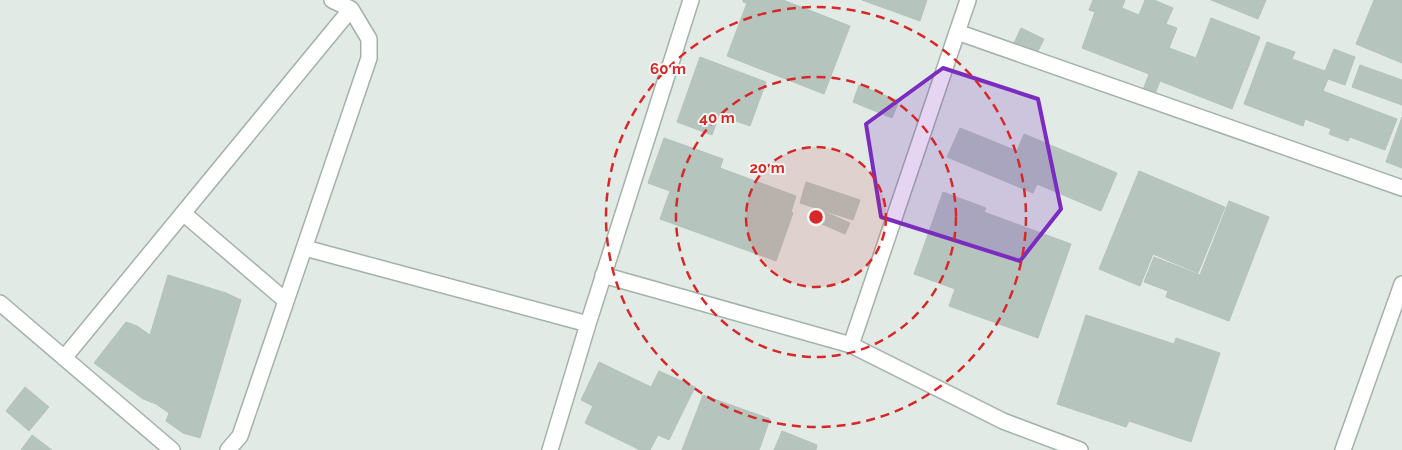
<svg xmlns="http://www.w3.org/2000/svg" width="1402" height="450" font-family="Raleway,sans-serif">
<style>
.building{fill:#b6c4be;stroke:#b4c2bb}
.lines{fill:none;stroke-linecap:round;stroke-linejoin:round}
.minor-casing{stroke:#a4b1ab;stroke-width:18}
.minor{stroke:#fff;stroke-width:15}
.marked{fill:#7b2cbf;fill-opacity:0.2;stroke:#7b2cbf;stroke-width:4;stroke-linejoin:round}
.ring{fill:none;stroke:#d62828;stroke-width:2.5;stroke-dasharray:9 6}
.centre{fill:#d62828;stroke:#f1f7f3;stroke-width:2.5}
.ring-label{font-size:15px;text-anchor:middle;font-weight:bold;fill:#d62828;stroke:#f1f7f3;stroke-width:4;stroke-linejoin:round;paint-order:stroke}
</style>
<rect width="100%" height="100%" fill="#e1eae5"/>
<!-- building -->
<path class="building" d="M743,0H783L850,26L824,94L727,56L747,3L743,2Z
M862,0H927L920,21Z
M1093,0H1125L1122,8L1139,15L1145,0H1154L1173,8L1166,24L1177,28L1169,48L1196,58L1211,18L1260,37L1232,109L1160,81L1155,94L1143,90L1149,74L1082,48L1095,12L1089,10Z
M1211,0H1266L1258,19Z
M1374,0H1402V63L1356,44Z
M1021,28L1044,39L1035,57L1013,45Z
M1267,42L1295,52L1292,59L1325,71L1334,49L1355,57L1345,85L1328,79L1323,91L1397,119L1385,150L1350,137L1348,141L1329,134L1331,129L1305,119L1303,126L1244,104Z
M700,57L766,82L750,126L719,115L712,135L677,122Z
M1360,65L1402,80V105L1352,87Z
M859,85L899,101L892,118L853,102Z
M1402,117V168L1386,162Z
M960,128L1017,151L1024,134L1117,173L1101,211L1037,184L1033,193L947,157Z
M664,138L723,159L720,168L796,196L791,212L793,213L776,261L660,219L670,191L648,183Z
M1139,171L1225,207L1198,273L1153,254L1140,286L1099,269Z
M806,182L860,200L853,220L800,203Z
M943,192L986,208L984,212L1071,244L1038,338L949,306L955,289L914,274Z
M1229,201L1269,217L1229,321L1166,297L1168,291L1144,282L1154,257L1200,275Z
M818,209L850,223L845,234L813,220Z
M168,275L226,293L241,300L200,438L183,433L166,421L169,413L156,404L143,399L94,363L126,322L137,326L150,335Z
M1086,315L1174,344L1176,338L1220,353L1191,442L1129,421L1126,427L1057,404Z
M599,362L651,387L659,371L695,387L669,440L658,435L650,450H640L585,423L593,406L581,400Z
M25,387L49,407L29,431L6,411Z
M703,395L770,419L759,450H682Z
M782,431L817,445L816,450H774Z
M32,435L52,450H21Z"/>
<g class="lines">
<!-- minor casing -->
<g class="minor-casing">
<path id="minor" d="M957,32L1402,188
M183,213L286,301
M305,248L588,324
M603,275L851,345L1003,421L1080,450
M0,303L172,450
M851,345L968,0
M64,358L351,9
M228,450L240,436L369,58V39L351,9L332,0
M550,450L588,324L691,0
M1343,450L1402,284"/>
</g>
<!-- minor -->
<use href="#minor" class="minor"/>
</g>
<!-- marked area -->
<path class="marked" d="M943,68L1038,99L1061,209L1020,261L881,217L866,124Z"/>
<!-- distance rings -->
<circle cx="816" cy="217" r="70" fill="#d62828" fill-opacity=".12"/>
<g class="ring">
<circle cx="816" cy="217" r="70"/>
<circle cx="816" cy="217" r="140"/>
<circle cx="816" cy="217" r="210"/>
</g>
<circle cx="816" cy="217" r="8" class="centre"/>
<g class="ring-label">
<text x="668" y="74">60 m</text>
<text x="717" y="123">40 m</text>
<text x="767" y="173">20 m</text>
</g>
</svg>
